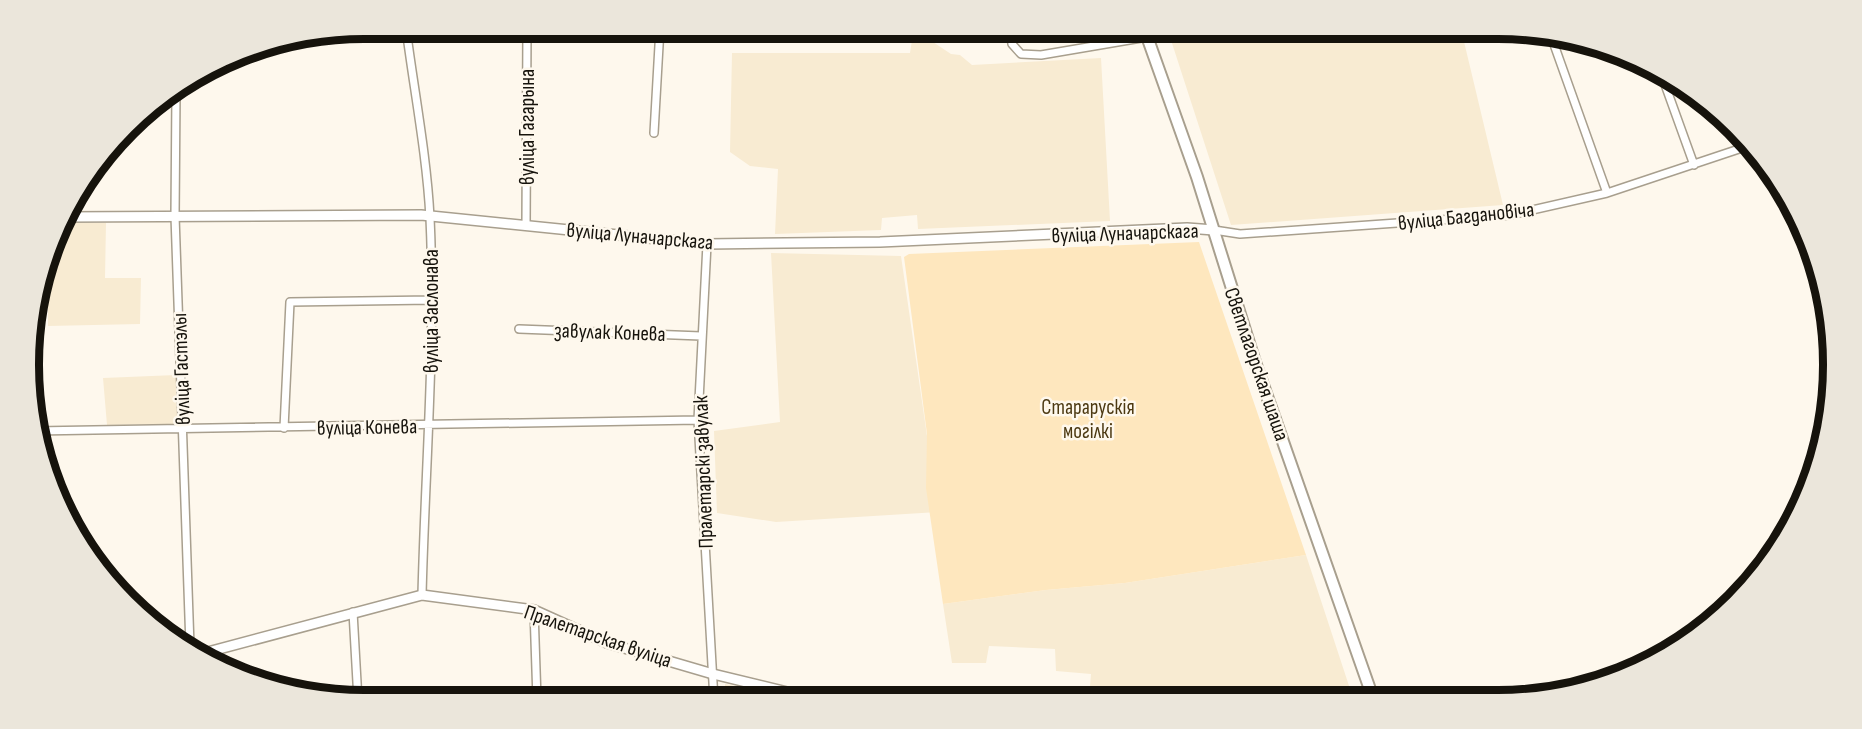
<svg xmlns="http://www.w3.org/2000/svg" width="1862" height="729" font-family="'Sofia Sans Condensed',sans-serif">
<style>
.built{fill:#f8ebd2}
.green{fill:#fee7be}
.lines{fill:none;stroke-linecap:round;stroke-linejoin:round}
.minor-casing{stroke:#a89f8e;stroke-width:10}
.tertiary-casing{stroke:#a89f8e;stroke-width:12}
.secondary-casing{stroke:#a89f8e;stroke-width:14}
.minor{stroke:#fff;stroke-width:7}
.tertiary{stroke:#fff;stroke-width:9}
.secondary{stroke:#fff;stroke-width:10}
.labels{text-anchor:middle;stroke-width:5;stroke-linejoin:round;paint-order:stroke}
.street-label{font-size:21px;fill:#16130c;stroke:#fef8ed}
.park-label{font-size:21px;fill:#4c3912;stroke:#fef8ed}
.rim{fill:none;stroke:#16130c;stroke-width:8}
</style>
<rect width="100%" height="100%" fill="#fef8ed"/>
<!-- built -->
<path class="built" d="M1186,28L1461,29L1503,205L1231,225L1169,34Z
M912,40H930L951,54L960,55L972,65L1101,58L1110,221L918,229L917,215L882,218L881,230L775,234L778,169L750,166L730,152L732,53H910Z
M64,223H106L105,278H141L140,324L48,326V301H38Z
M771,253L901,256L938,512L776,522L717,513L714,431L780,422Z
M176,375L178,424L107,425L103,378Z
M1306,555L1353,698L1089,699L1091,674L1056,671L1055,649L989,646L986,663H952L943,604L1046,590L1125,583Z
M725,684L784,696L793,699L725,700Z"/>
<!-- green -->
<path class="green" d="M1199,242L1306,555L1125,583L1046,590L943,604L926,488L927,434L904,257L909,254Z"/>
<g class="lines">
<!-- minor casing -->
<g class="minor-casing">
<path id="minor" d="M406,28C414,90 427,157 430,218C436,344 425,469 422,595
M1010,28L1012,44L1021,54L1041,55L1147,37
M1551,36L1607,193
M1663,79L1694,165
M176,93L175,216L190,646
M654,133L660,28
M526,226L527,28
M1214,230L1240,234L1510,215L1607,193L1745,147
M707,244L698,420L714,700
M519,329L701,336
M284,428L290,302L432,300
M35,431L698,420
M534,610L537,700
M353,612L358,700"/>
</g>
<!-- tertiary casing -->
<g class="tertiary-casing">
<path id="tertiary" d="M66,217L421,215L707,244L880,242L1187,228L1214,230
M204,653L422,595L534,610L607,643L713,674L816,699"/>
</g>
<!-- secondary casing -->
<g class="secondary-casing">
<path id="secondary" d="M1144,28L1197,177L1255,362L1373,698"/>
</g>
<!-- minor -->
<use href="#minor" class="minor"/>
<!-- tertiary -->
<use href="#tertiary" class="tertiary"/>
<!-- secondary -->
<use href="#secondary" class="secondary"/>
</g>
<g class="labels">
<!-- street labels -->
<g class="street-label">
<text transform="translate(527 127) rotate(-90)" y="7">вуліца Гагарына</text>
<text transform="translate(1466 216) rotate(-6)" y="7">вуліца Багдановіча</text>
<text transform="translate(1125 233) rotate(-2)" y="7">вуліца Луначарскага</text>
<text transform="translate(640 236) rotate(5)" y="7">вуліца Луначарскага</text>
<text transform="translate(431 311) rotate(-90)" y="7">вуліца Заслонава</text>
<text transform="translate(610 332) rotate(2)" y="7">завулак Конева</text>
<text transform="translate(1257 364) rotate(71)" y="7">Светлагорская шаша</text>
<text transform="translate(181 369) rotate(-92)" y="7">вуліца Гастэлы</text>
<text transform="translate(367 427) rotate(-1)" y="7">вуліца Конева</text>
<text transform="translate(703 472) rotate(-92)" y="7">Пралетарскі завулак</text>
<text transform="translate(598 636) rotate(19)" y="7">Пралетарская вуліца</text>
</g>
<!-- park labels -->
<g class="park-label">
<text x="1088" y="414">Старарускія<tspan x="1088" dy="24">могілкі</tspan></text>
</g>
</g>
<!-- crop -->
<path d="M0 0H1862V729H0ZM364 39H1498A325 325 0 0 1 1823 364V365A325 325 0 0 1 1498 690H364A325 325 0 0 1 39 365V364A325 325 0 0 1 364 39Z" fill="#ebe6db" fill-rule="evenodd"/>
<path class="rim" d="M364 39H1498A325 325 0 0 1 1823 364V365A325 325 0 0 1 1498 690H364A325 325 0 0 1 39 365V364A325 325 0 0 1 364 39Z"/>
</svg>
